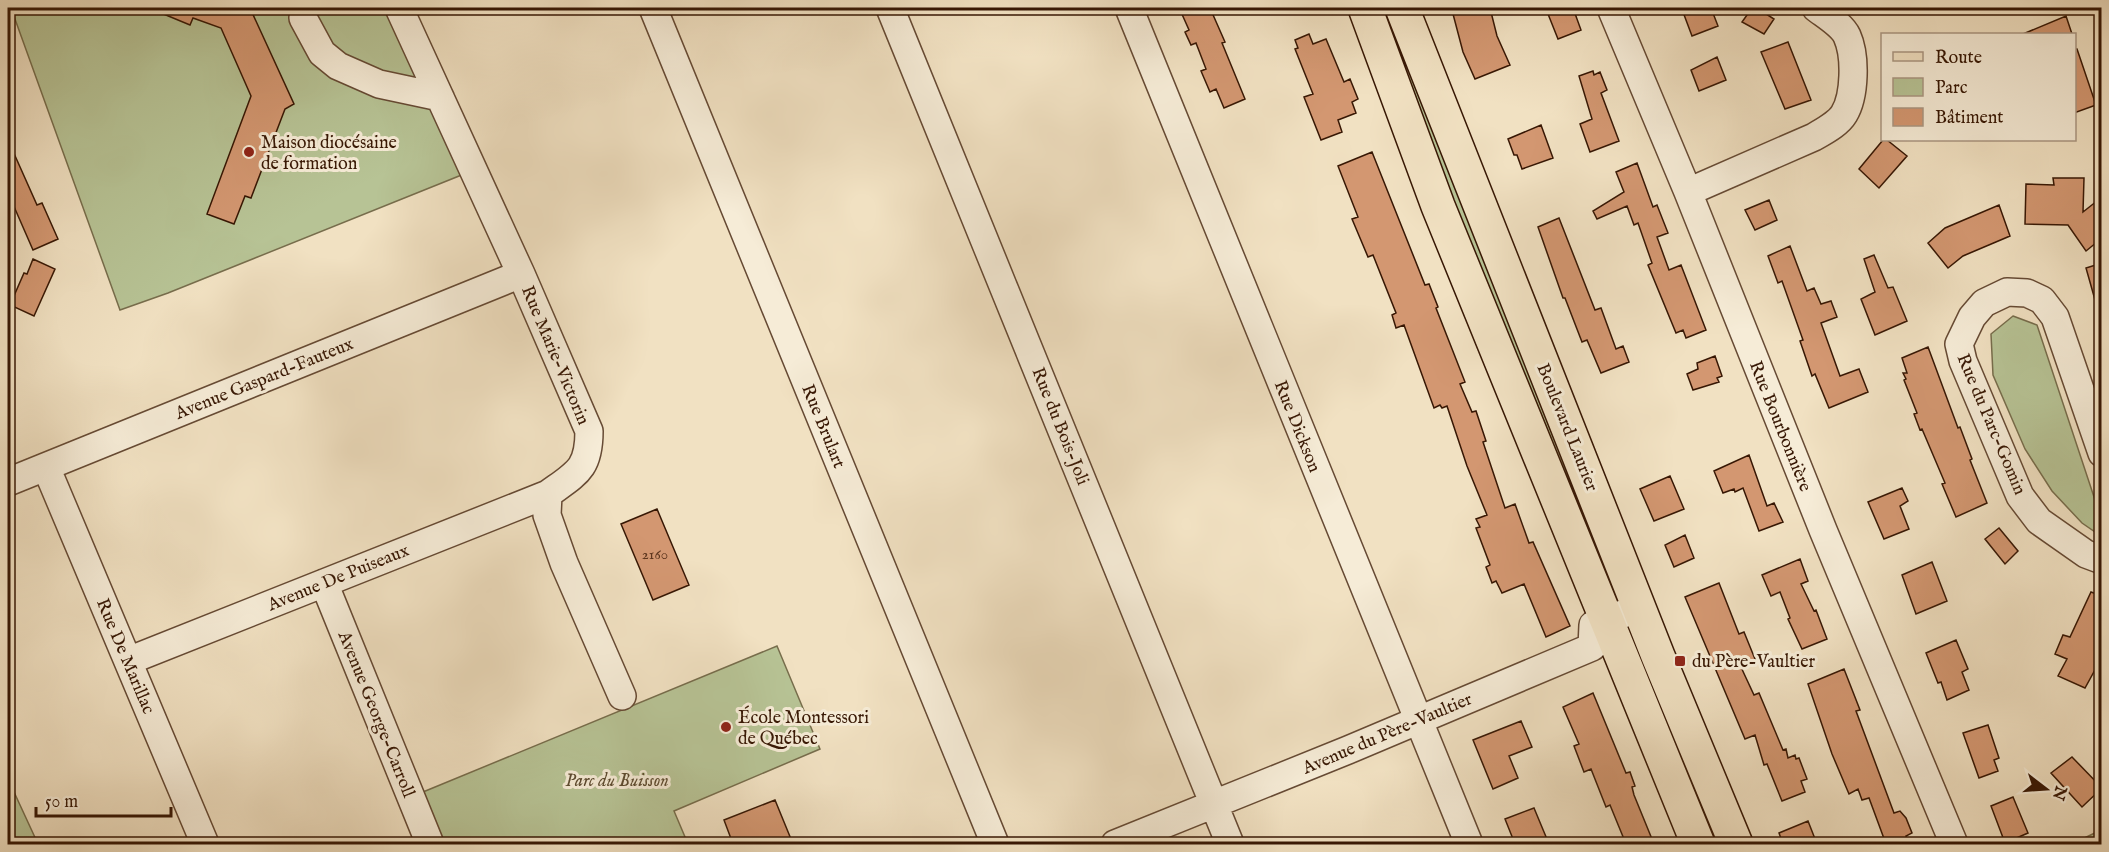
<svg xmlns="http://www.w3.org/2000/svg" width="2109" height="852" font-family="'IM FELL English',serif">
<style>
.green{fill:#b7c395;stroke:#776d4c;stroke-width:1.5}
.building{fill:#d39771;stroke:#371704;stroke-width:1.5}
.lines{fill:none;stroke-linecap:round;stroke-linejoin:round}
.minor-casing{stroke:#664a34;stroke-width:30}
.major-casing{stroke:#371704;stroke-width:36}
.minor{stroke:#f6ecd7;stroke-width:27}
.major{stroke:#f1e1c2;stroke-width:33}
.poi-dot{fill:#8f2418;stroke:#f6ecd7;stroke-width:2}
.labels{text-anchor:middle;stroke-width:6;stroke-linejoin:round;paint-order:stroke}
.number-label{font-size:15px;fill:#5e371f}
.poi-label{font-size:18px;fill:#371704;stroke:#f6ecd7;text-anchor:start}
.street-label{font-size:18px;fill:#371704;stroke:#f6ecd7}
.park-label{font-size:18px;font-style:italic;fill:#5d4b30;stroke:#f6ecd7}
</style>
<rect width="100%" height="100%" fill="#f1e1c2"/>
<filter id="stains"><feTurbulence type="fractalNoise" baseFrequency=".00333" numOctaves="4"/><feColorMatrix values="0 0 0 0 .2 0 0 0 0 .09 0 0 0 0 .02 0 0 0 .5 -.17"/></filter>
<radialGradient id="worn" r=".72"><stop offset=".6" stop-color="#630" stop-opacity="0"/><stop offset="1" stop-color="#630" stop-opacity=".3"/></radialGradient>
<!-- green -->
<path class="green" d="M11,8H389L464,174L168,293L120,310Z
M1377,8H1393L1624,604L1620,609L1412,102Z
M2013,316L2037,325L2101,518V536L2082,523L2052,491L2025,449L1993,375L1991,334Z
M777,646L820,749L674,811L688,844H444L423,792Z
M1644,663L1723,844H1714L1641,664Z
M8,779L38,844H8Z
M2101,830V844H2072Z"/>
<!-- building -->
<path class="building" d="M149,8H250L294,104L285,109L251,198L245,196L234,224L207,214L251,96L221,28L193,18L190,25Z
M1192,8H1210L1225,42L1222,43L1245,99L1224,108L1216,89L1210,92L1201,71L1206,69L1196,43L1191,45L1185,32L1189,30L1181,12Z
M1472,8H1490L1497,36L1510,65L1475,79L1463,52L1453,14Z
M1564,8H1573L1581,30L1558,39L1548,14Z
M1699,8H1711L1718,26L1692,36L1683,12Z
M1752,8H1757L1774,19L1764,34L1742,22Z
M2066,16L2072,34H2023Z
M1309,34L1313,44L1326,39L1344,82L1350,79L1358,99L1352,102L1356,113L1338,120L1342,132L1321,140L1304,97L1313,94L1295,49L1298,48L1295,40Z
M1788,42L1811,100L1785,109L1761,52Z
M2074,49H2077L2096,105L2074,113Z
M1717,57L1726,80L1699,91L1691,70Z
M1593,71L1594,75L1600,72L1607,90L1601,93L1619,141L1590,152L1580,124L1592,119L1579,76Z
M1541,125L1553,158L1522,169L1517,155H1514L1508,139Z
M8,140L37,205L42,203L58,239L33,250L12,202L8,204Z
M1883,140H1887L1907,156L1879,188L1859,169Z
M1372,152L1425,285L1429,284L1438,307L1436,308L1465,382L1460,384L1472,412L1476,411L1486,441L1483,442L1505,508L1515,504L1529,543L1533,542L1570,626L1546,637L1524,584L1502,593L1496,581L1492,583L1486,567L1490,565L1476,528L1480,527L1476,519L1487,515L1467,466L1447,406L1442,408L1440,405L1434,408L1404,325L1396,328L1392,315L1396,313L1373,255L1368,257L1352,219L1358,217L1338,166Z
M1637,163L1653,207L1657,205L1668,233L1657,237L1669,270L1681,265L1706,330L1686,338L1683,330L1676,333L1648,265L1652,263L1638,223L1634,225L1627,206L1597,219L1593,211L1624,192L1616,172Z
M2053,178H2084L2083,212L2102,197V238L2086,251L2068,225L2025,224L2026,184L2054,185Z
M1769,200L1777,220L1755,230L1745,210Z
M1999,205L2010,236L1963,256L1948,268L1928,243L1945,228Z
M1559,218L1595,310L1601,308L1616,349L1623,346L1629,362L1601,373L1587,340L1582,342L1565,298H1563L1538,227Z
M1790,246L1807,291L1814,288L1821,304L1831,301L1837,317L1821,323L1840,376L1859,369L1868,392L1829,408L1815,374L1812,376L1800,341L1803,340L1782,281L1778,283L1768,256Z
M1874,255L1888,288L1893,287L1907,321L1875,335L1861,299L1875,292L1864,259Z
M33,259L55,269L34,316L10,305L24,273L27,274Z
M2102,263V307H2097L2086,268Z
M1928,347L1958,428L1960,427L1972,459L1970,460L1987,503L1956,517L1942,484L1945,483L1922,429L1920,430L1914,414L1917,413L1904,380L1906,379L1903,373H1907L1902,358Z
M1715,356L1722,376L1717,378L1719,382L1693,390L1687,374L1698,369L1697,363Z
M1749,455L1767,506L1774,503L1783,522L1759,531L1743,488L1735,492L1734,489L1723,493L1714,471Z
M1670,476L1684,509L1654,521L1640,489Z
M1902,488L1908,501L1900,506L1909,529L1884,539L1868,502Z
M657,509L689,585L653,600L621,524Z
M1999,528L2018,551L2005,564L1985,539Z
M1685,535L1694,558L1674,567L1665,545Z
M1800,559L1808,581L1801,584L1814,611L1816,610L1827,639L1802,649L1788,619L1790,618L1780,592L1771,596L1762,575Z
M1932,562L1947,601L1916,614L1902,575Z
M1719,583L1739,634L1744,632L1755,659L1740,665L1754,695L1759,693L1783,750L1786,749L1788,758L1795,755L1796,759L1799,758L1807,779L1801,781L1805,792L1782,801L1767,764L1764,765L1755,735L1745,739L1685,597Z
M2091,592L2102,596V657L2085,688L2058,676L2067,659L2055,654L2063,635L2070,637Z
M1956,640L1968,669L1962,672L1969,690L1947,700L1941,682L1938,683L1926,653Z
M1844,669L1860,710L1856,711L1894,813L1900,811L1906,818L1912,833L1906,836L1910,844H1886L1869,798L1862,800L1858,789L1849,794L1832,754L1808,684Z
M1593,693L1626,773L1630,772L1635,786L1632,787L1634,795L1654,844H1626L1610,805L1606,807L1591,769L1584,772L1574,746L1579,744L1563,707Z
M1521,721L1532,747L1509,756L1518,778L1493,789L1473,740Z
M1988,725L1999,758L1994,760L1998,771L1979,778L1963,733Z
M2072,757L2102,788L2082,807L2051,773Z
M2013,797L2028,833L2005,843L1991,806Z
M775,800L793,844H733L724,820Z
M1534,808L1549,844H1515L1505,819Z
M1808,821L1817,844H1783L1779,833Z"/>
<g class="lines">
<!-- minor casing -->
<g class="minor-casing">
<path id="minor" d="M304,8L303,18L322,53L338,66L379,84L440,97
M399,8L521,274L589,431C589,469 577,473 548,494L547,515L564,563L622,696
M653,8L995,844
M890,8L1230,844
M1129,8L1469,844
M1611,8L1688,192L1823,530L1954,844
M1688,192L1814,137C1824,131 1838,124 1844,114C1855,96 1856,56 1847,36C1842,25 1825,15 1816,8
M2102,453L2055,317L2042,300L2027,293L2007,292L1984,303L1972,317L1959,344L1963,361L2020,496L2039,521L2086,554L2102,560
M46,467L205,844
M8,482L521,274
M324,583L430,844
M128,661L548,494
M1115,844L1348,750L1592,647L1593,625L1639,608"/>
</g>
<!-- major casing -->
<g class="major-casing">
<path id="major" d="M1365,8L1438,206L1698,844
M1402,8L1658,656L1736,844"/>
</g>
<!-- minor -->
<use href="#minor" class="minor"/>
<!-- major -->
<use href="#major" class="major"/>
</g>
<!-- markers -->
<g class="poi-dot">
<circle cx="249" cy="152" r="6"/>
<rect x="1674" y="655" width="12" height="12" rx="3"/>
<circle cx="726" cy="727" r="6"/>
</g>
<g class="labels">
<!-- number labels -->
<g class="number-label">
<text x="655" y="559">2160</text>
</g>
<!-- poi labels -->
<g class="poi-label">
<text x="261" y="148">Maison diocésaine<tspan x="261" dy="21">de formation</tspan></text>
<text x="1692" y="667">du Père-Vaultier</text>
<text x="738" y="723">École Montessori<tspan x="738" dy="21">de Québec</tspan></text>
</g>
<!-- street labels -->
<g class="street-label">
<text transform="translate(556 355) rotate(67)" y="6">Rue Marie-Victorin</text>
<text transform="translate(264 378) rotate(-22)" y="6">Avenue Gaspard-Fauteux</text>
<text transform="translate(1992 424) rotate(67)" y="6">Rue du Parc-Gomin</text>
<text transform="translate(824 426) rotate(68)" y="6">Rue Brulart</text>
<text transform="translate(1061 426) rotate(68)" y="6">Rue du Bois-Joli</text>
<text transform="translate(1298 426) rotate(68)" y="6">Rue Dickson</text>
<text transform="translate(1781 426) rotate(68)" y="6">Rue Bourbonnière</text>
<text transform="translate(1568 427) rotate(68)" y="6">Boulevard Laurier</text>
<text transform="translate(338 577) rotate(-22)" y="6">Avenue De Puiseaux</text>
<text transform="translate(126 656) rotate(67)" y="6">Rue De Marillac</text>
<text transform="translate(377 714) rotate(68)" y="6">Avenue George-Carroll</text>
<text transform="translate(1387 733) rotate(-23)" y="6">Avenue du Père-Vaultier</text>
</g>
<!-- park labels -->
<g class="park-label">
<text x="617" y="786">Parc du Buisson</text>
</g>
</g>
<!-- margin -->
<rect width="2109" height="852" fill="none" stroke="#f1e1c2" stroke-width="30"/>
<rect x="9" y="9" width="2091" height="834" fill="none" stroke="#371704" stroke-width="3"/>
<rect x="15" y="15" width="2079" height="822" fill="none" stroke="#371704" stroke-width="1.5"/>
<!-- legend -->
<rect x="1881" y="33" width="195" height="108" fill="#f6ecd7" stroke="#aa9783" stroke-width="1.5"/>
<rect x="1893" y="52" width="30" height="9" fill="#f1e1c2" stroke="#aa9783" stroke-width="1.5"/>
<text x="1935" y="63" font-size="18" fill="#371704">Route</text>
<rect x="1893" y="78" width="30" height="18" fill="#b7c395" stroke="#aa9783" stroke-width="1.5"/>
<text x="1935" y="93" font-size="18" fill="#371704">Parc</text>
<rect x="1893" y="108" width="30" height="18" fill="#d39771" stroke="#aa9783" stroke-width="1.5"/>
<text x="1935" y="123" font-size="18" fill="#371704">Bâtiment</text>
<!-- north arrow -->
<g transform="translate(2046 789) rotate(107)" stroke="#f6ecd7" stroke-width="4.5" paint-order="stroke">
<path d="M0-4.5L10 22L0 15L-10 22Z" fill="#371704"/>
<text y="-9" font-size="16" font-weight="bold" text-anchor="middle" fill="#371704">N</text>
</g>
<!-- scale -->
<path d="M36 807v9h135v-9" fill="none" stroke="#371704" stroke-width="3"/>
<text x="45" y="807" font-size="18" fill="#371704" stroke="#f6ecd7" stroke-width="4.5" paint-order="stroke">50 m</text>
<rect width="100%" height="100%" filter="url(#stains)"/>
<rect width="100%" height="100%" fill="url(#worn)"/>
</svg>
